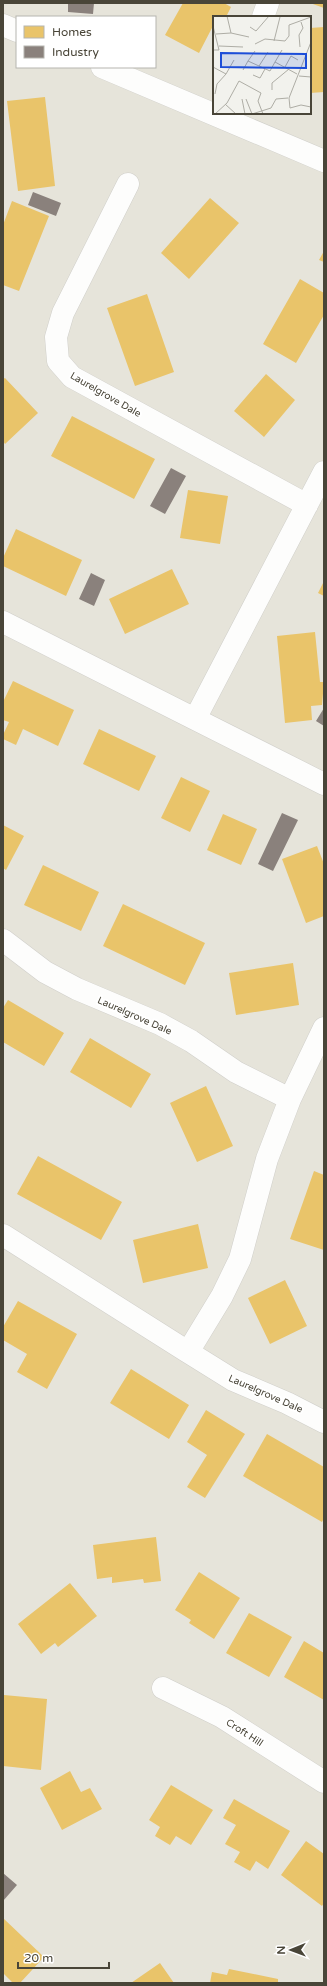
<svg xmlns="http://www.w3.org/2000/svg" width="327" height="1986" font-family="'Varela Round',sans-serif">
<style>
.residential{fill:#e6e4da;fill-rule:evenodd}
.homes{fill:#e9c46a}
.industry{fill:#8a817c}
.lines{fill:none;stroke-linecap:round;stroke-linejoin:round}
.minor-casing{stroke:#d0cfca;stroke-width:23}
.minor{stroke:#fdfdfc;stroke-width:22}
.labels{text-anchor:middle;stroke-width:4;stroke-linejoin:round;paint-order:stroke}
.street-label{font-size:10px;fill:#494538;stroke:#fff}
.inset-road{fill:none;stroke:#aeada5;stroke-width:1}
.view{fill:#1d4ed8;fill-opacity:0.15;stroke:#1d4ed8;stroke-width:2}
.inset-edge{fill:none;stroke:#494538;stroke-width:2}
</style>
<rect width="100%" height="100%" fill="#f2f2ed"/>
<!-- residential -->
<path class="residential" d="M3,3H324V1983H3ZM17,17H155V67H17ZM214,17H310V113H214Z"/>
<!-- homes -->
<path class="homes" d="M183,3H224L231,7L226,17H214V24L199,53L165,35Z
M310,3H324V8Z
M324,27V92L310,93V28Z
M45,97L55,186L18,191L7,101Z
M210,198L239,223L189,279L161,253Z
M12,201L49,216L19,291L3,285V225Z
M324,251V262L319,260Z
M300,279L324,293V315L296,363L263,344Z
M147,294L174,372L135,386L107,308Z
M266,374L295,400L264,437L234,411Z
M5,378L38,413L5,444L3,441V379Z
M72,416L155,459L134,499L51,456Z
M188,490L228,496L220,544L180,538Z
M16,529L82,560L66,596L3,566V558Z
M172,569L189,604L125,634L109,599Z
M324,581V596L318,593Z
M315,632L320,682H324L322,705L311,706L312,720L285,723L277,636Z
M13,681L74,710L58,746L23,729L16,745L3,739V735L9,722L3,720V702Z
M99,729L156,756L139,791L83,764Z
M181,777L210,791L190,832L161,818Z
M223,814L257,829L241,865L207,850Z
M3,825L24,836L6,870L3,868Z
M317,846L324,864V916L306,923L282,859Z
M43,865L99,892L81,931L24,905Z
M123,904L205,943L185,985L103,946Z
M293,963L299,1005L236,1015L229,973Z
M8,1000L64,1033L44,1066L3,1042V1008Z
M90,1038L151,1074L131,1108L70,1072Z
M206,1086L233,1146L197,1162L170,1103Z
M38,1156L122,1202L101,1240L17,1194Z
M314,1171L324,1175V1250L290,1239Z
M198,1224L208,1268L143,1283L133,1240Z
M285,1280L307,1326L270,1344L248,1298Z
M18,1301L77,1334L47,1389L17,1372L27,1354L3,1340V1327Z
M131,1369L189,1405L169,1439L110,1403Z
M206,1410L245,1434L205,1498L187,1487L207,1455L187,1442Z
M267,1434L324,1467V1518L322,1522L243,1476Z
M156,1537L161,1581L144,1583L143,1579L112,1583V1577L97,1579L93,1545Z
M199,1572L240,1598L214,1639L189,1623L191,1620L175,1610Z
M70,1583L97,1616L58,1647L55,1643L41,1654L18,1624Z
M249,1613L292,1637L269,1677L226,1653Z
M304,1641L324,1653V1700L284,1677Z
M4,1695L47,1699L41,1770L3,1766Z
M70,1771L81,1792L90,1788L102,1809L62,1830L40,1788Z
M171,1785L213,1810L191,1845L176,1836L170,1845L155,1836L160,1827L149,1820Z
M234,1799L290,1831L268,1869L256,1861L250,1871L234,1862L240,1852L225,1844L236,1825L223,1818Z
M306,1841L324,1854V1903L322,1906L281,1875Z
M3,1918L44,1957L20,1983H13L3,1973Z
M160,1963L174,1983H131Z
M229,1969L278,1979V1983H210L212,1972L227,1975Z"/>
<!-- industry -->
<path class="industry" d="M68,3H94L93,14L68,12Z
M33,192L61,203L56,216L28,205Z
M171,468L186,476L165,514L150,506Z
M91,573L105,580L94,606L79,599Z
M324,708V726L316,721Z
M282,813L298,820L273,871L258,864Z
M3,1873L17,1885L3,1901Z"/>
<g class="lines">
<!-- minor casing -->
<g class="minor-casing">
<path id="minor" d="M263,17L268,3
M3,25L17,31
M102,67L324,161
M128,184L63,313L56,337L58,361L72,377L307,505
M324,472L195,719L324,784
M3,622L195,719
M3,940L45,972L77,989L160,1024L191,1041L236,1072L290,1099
M324,1028L290,1099L267,1159L240,1259L222,1296L188,1352L233,1380L287,1403L324,1422
M3,1235L188,1352
M163,1688L222,1717L324,1782"/>
</g>
<!-- minor -->
<use href="#minor" class="minor"/>
</g>
<g class="labels">
<!-- street labels -->
<g class="street-label">
<text transform="translate(106 394) rotate(30)" y="4">Laurelgrove Dale</text>
<text transform="translate(135 1015) rotate(24)" y="4">Laurelgrove Dale</text>
<text transform="translate(266 1393) rotate(24)" y="4">Laurelgrove Dale</text>
<text transform="translate(245 1732) rotate(33)" y="4">Croft Hill</text>
</g>
</g>
<!-- overview -->
<g transform="translate(213 16)">
<rect width="98" height="98" fill="#f2f2ed"/>
<path class="inset-road" d="M14,0L18,17M0,10L6,34H0M37,11L43,15L56,0M3,18L18,17L36,21M61,25L67,1M98,26L76,82L77,92L88,89L98,91M42,28L52,23L72,25L76,20V9L98,1M6,30L30,31M87,31L86,19L90,12L88,6M35,45L42,35M62,46L69,34M46,50L55,36M0,51L13,58L4,68L2,78M72,51L78,40L85,44M30,54L35,45L57,55L62,46L84,58M13,58L21,44M40,59L47,62L52,53M86,60L98,61M59,74V67L76,53M29,83L32,98M33,83L39,98M12,88L23,98M2,98L14,87L26,65L48,77L45,85L50,98M39,98L58,92L63,83L75,82"/>
<path class="view" d="M8,37L93,38V52L8,51Z"/>
<rect width="98" height="98" class="inset-edge"/>
</g>
<!-- border -->
<rect width="327" height="1986" fill="none" stroke="#494538" stroke-width="8"/>
<!-- legend -->
<rect x="16" y="16" width="140" height="52" fill="#ffffff" stroke="#b6b5af"/>
<rect x="24" y="26" width="20" height="12" fill="#e9c46a" stroke="#b6b5af"/>
<text x="52" y="36" font-size="12" fill="#494538">Homes</text>
<rect x="24" y="46" width="20" height="12" fill="#8a817c" stroke="#b6b5af"/>
<text x="52" y="56" font-size="12" fill="#494538">Industry</text>
<!-- north arrow -->
<g transform="translate(291 1950) rotate(269)" stroke="#ffffff" stroke-width="3" paint-order="stroke">
<path d="M0-3L7 15L0 10L-7 15Z" fill="#494538"/>
<text y="-6" font-size="11" font-weight="bold" text-anchor="middle" fill="#494538">N</text>
</g>
<!-- scale -->
<path d="M18 1962v6h91v-6" fill="none" stroke="#494538" stroke-width="2"/>
<text x="24" y="1962" font-size="12" fill="#494538" stroke="#ffffff" stroke-width="3" paint-order="stroke">20 m</text>
</svg>
